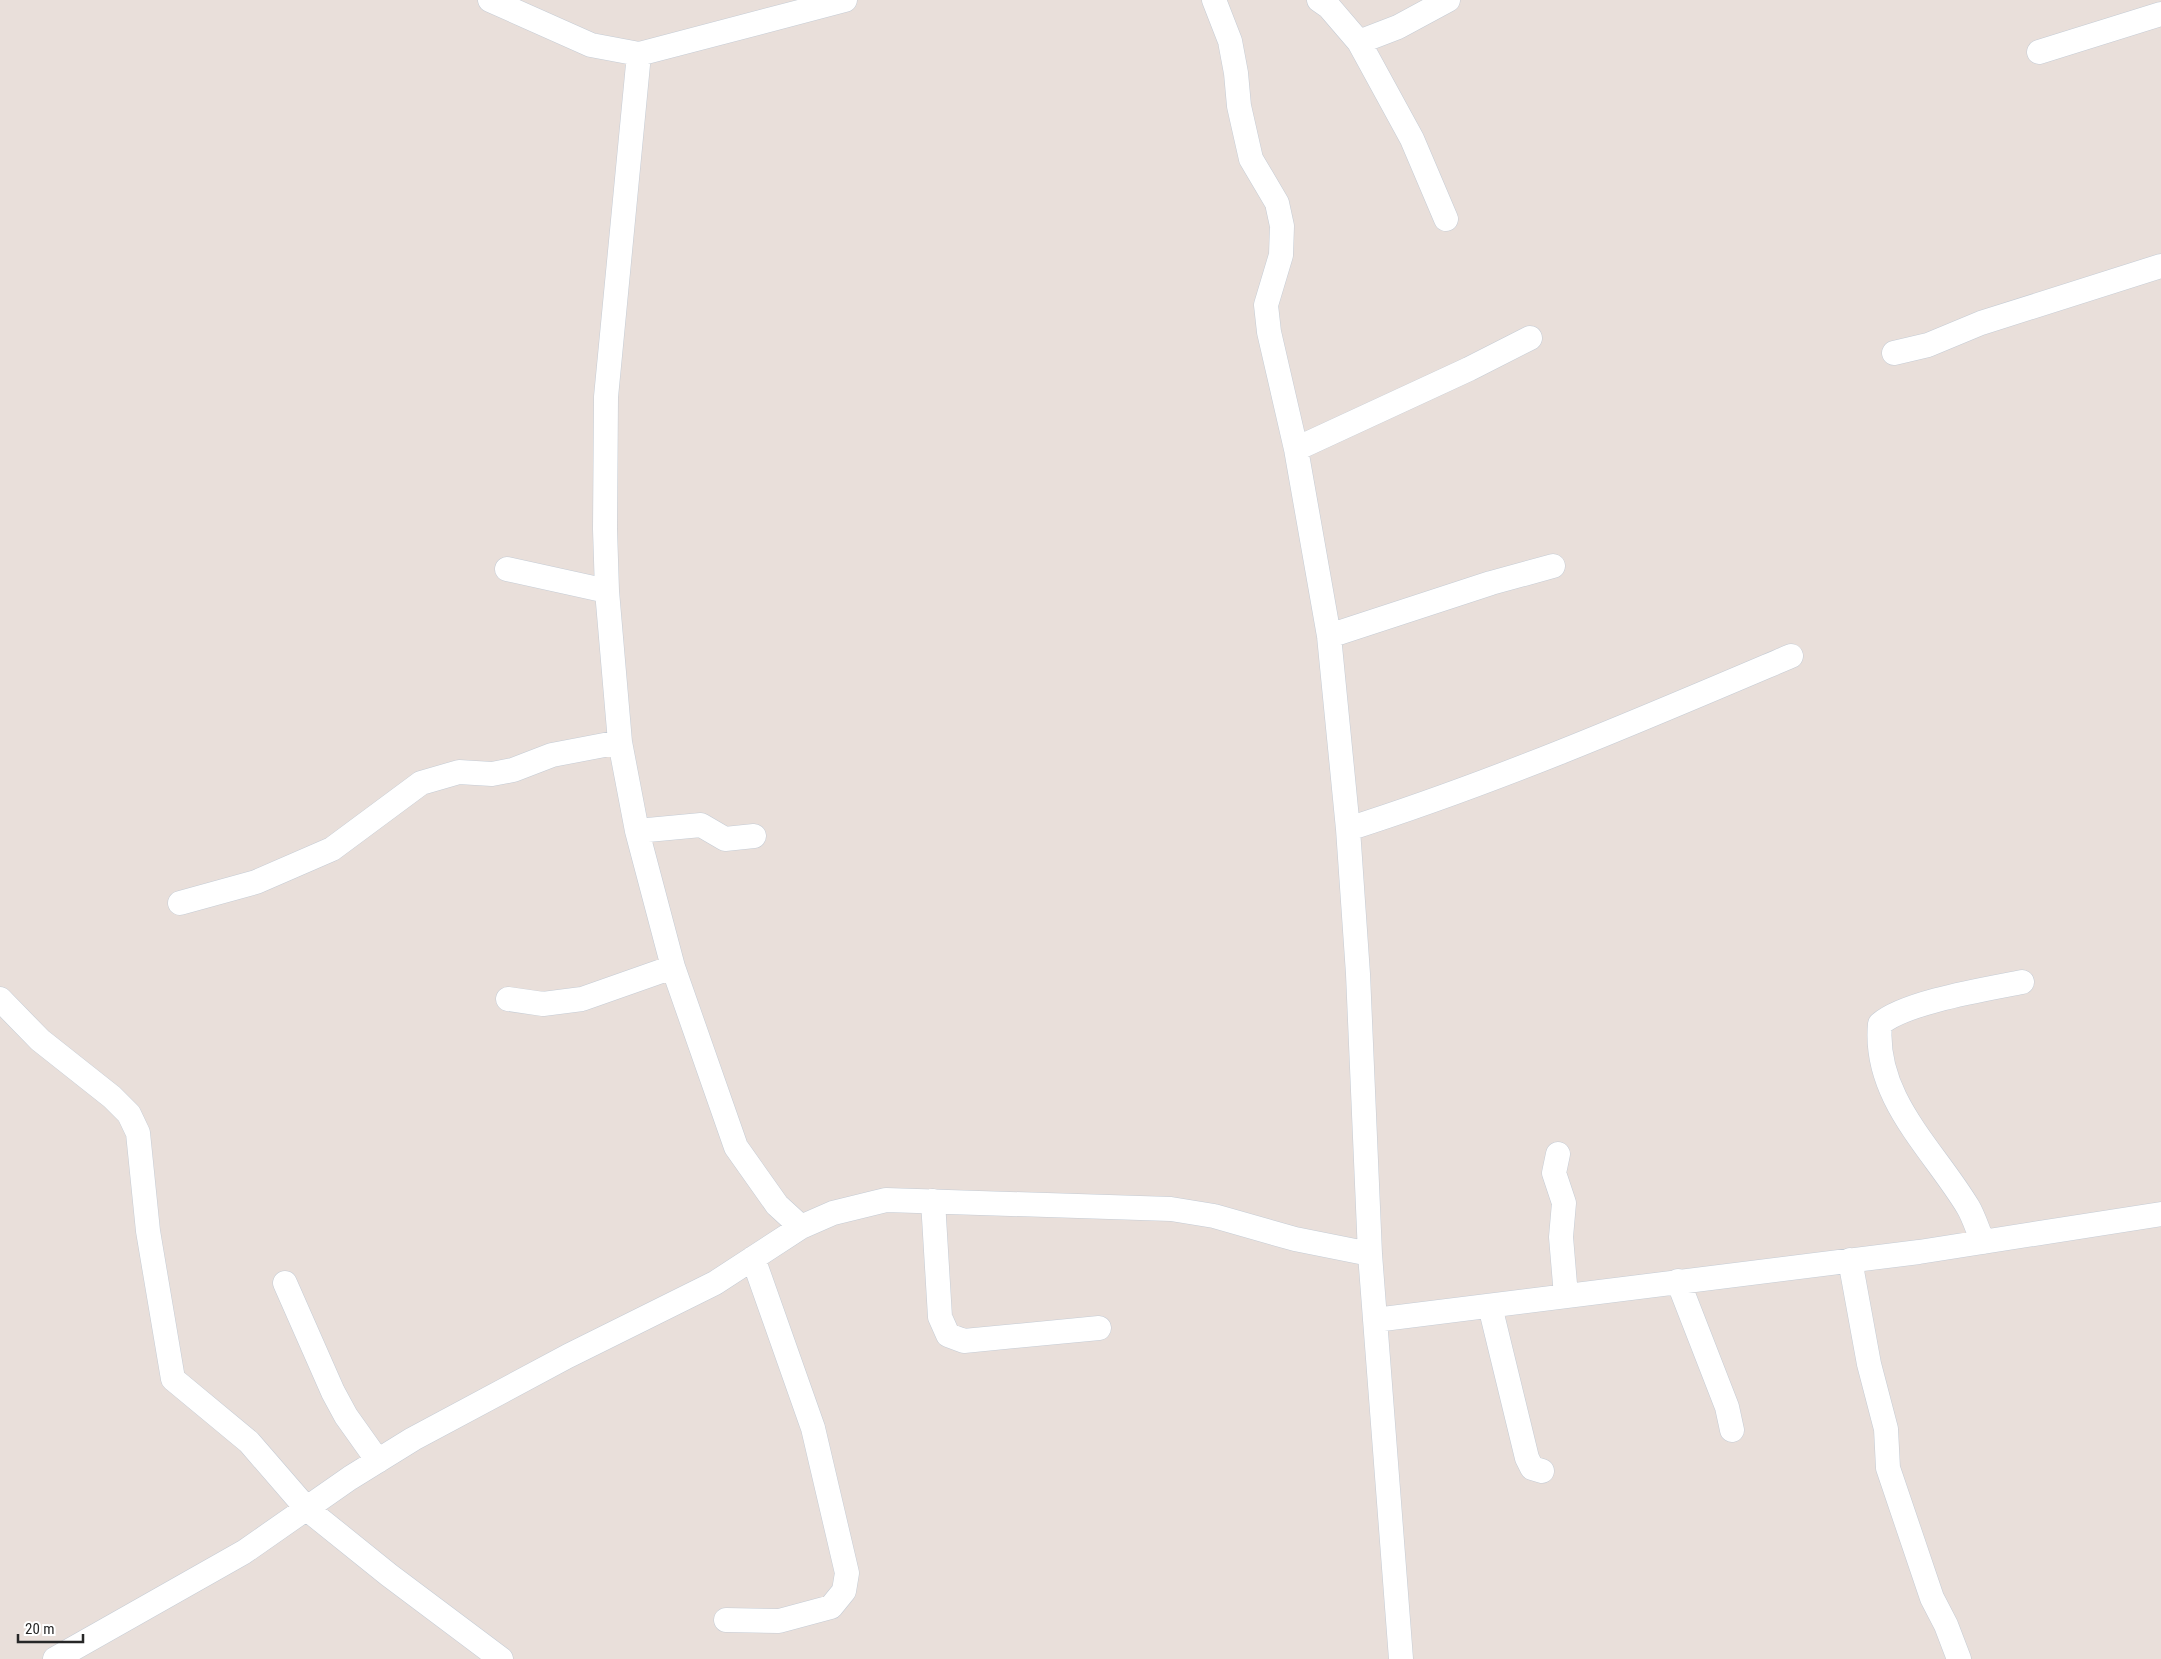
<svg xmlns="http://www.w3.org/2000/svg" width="2161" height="1659" font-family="'Roboto Condensed',sans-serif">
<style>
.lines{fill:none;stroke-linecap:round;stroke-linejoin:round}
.minor-casing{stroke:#c5ccd5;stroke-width:25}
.minor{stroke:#fff;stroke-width:24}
</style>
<rect width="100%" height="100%" fill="#e9dfda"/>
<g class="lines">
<!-- minor casing -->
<g class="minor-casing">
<path id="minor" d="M490,0L591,45L639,54L845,0
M1214,0L1230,41L1236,73L1239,106L1251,159L1277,203L1282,226L1281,255L1266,305L1269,332L1296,449L1329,636L1348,829L1358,974L1370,1254L1401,1659
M1319,0L1329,7L1359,42L1412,139L1446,219
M1359,42L1398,27L1448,0
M2039,52L2161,14
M639,54L606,397L605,529L607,591L620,742L637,831L673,967L736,1147L777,1205L801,1227
M1894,353L1928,345L1981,323L2161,266
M1296,449L1469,369L1530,338
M507,569L607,591
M1329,636L1491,583L1553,566
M1348,829C1499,781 1645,718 1791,656
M637,831L701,825L725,839L754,836
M180,903L256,882L332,849L421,783L459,772L492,774L513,770L552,755L620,742
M0,999L40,1040L112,1097L129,1114L138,1133L148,1231L173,1379L249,1442L307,1509L389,1575L501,1659
M508,999L543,1004L582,999L673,967
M1558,1154L1554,1173L1564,1203L1561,1237L1566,1296
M933,1201L940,1317L948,1335L964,1341L1099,1328
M1983,1242C1978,1231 1974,1217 1968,1207C1933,1149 1873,1097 1880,1024C1905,1002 1987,989 2022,982
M1850,1260L1869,1364L1886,1429L1888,1468L1932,1598L1946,1625L1959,1659
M1678,1281L1727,1407L1732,1430
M285,1283L333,1392L346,1416L378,1461
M1490,1306L1527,1458L1532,1468L1542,1471
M1375,1320L1919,1252L2161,1214
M726,1620L779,1621L831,1607L844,1591L847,1573L813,1428L753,1258
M55,1659L244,1552L350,1478L413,1439L568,1356L715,1283L801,1227L833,1213L886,1200L1171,1209L1214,1216L1295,1239L1370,1254"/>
</g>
<!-- minor -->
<use href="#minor" class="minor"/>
</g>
<!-- scale -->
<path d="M18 1634v8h65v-8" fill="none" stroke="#272727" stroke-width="2.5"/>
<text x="25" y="1634" font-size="15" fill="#272727" stroke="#ffffff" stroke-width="4" paint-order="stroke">20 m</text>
</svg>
